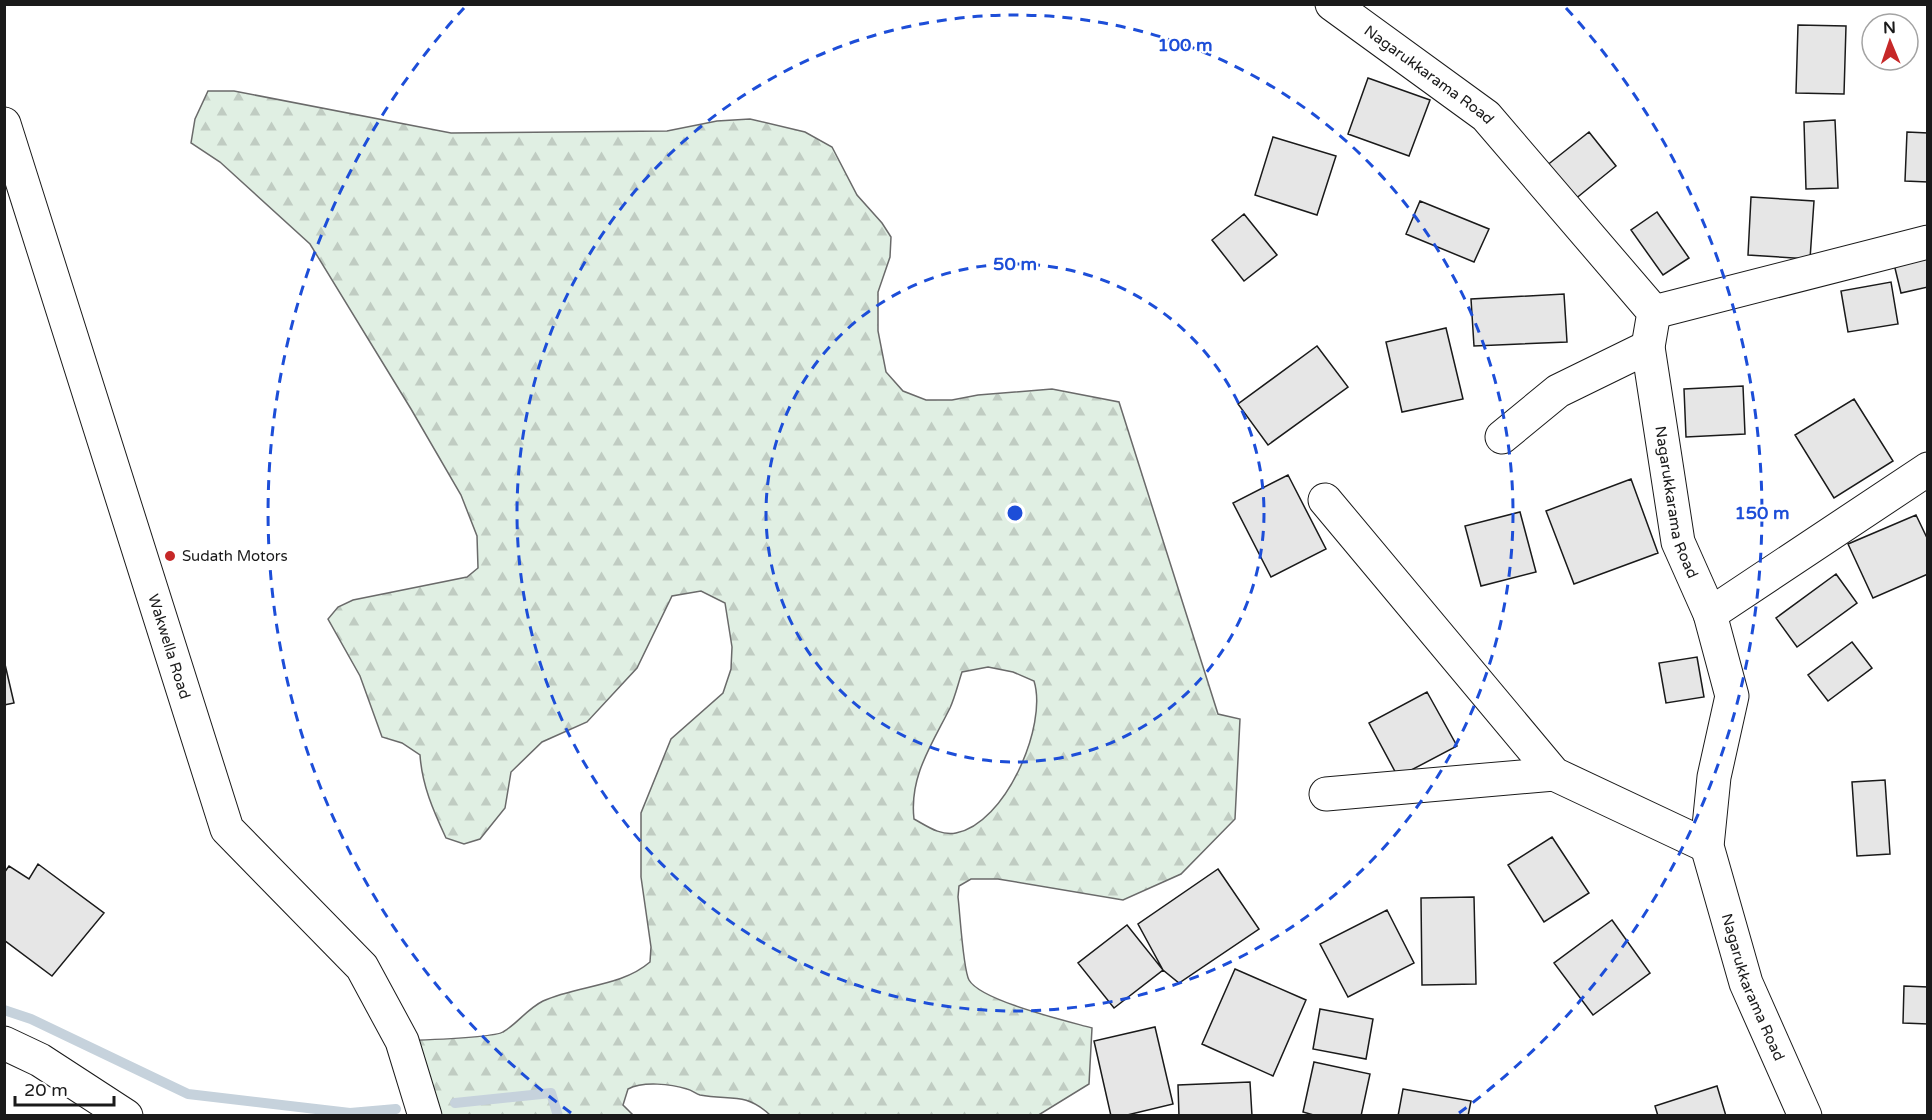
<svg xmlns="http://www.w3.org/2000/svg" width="1932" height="1120" font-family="'Varela Round',sans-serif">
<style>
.forest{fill:url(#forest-firs);stroke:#6a6a6a;stroke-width:1.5;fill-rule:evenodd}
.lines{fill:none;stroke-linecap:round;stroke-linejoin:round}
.stream{stroke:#c6d2dc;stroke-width:10}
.building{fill:#e6e6e6;stroke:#1a1a1a;stroke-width:1.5}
.minor-casing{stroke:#1a1a1a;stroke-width:35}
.major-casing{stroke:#1a1a1a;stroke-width:35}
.minor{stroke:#fff;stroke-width:33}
.major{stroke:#fff;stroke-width:33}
.ring{fill:none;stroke:#1d4ed8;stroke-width:3;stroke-dasharray:10 8}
.poi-dot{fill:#c62828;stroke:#fff;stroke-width:2}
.labels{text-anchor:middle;stroke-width:4.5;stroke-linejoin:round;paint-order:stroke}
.street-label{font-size:15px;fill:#1a1a1a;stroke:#fff}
.poi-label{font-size:15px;fill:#1a1a1a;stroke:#fff;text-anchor:start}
.centre{fill:#1d4ed8;stroke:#fff;stroke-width:3}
.ring-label{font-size:18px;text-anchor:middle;font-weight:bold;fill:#1d4ed8;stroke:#fff;stroke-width:4.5;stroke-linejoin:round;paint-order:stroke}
</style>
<defs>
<pattern id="forest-firs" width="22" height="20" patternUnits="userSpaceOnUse" patternTransform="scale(1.5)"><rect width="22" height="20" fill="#e0efe3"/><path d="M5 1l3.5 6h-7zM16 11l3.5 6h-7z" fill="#c0ccc2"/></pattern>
</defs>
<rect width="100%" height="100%" fill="#fff"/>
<!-- forest -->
<path class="forest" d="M208,91H234L451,133L667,131L717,121L750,119L805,132L832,147L857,195L882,223L891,237L890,257L878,292V331L886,372L903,391L926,400H952L978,395L1052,389L1119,402L1218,714L1240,719L1235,819L1181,874L1123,900L998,879H971L959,886L958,897C960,913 963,969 969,980C981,1001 1067,1021 1092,1028L1089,1084L1037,1116L770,1115C744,1091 729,1101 700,1095C696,1094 692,1090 687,1089C671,1084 643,1081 628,1089L623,1105L633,1115H425L402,1041C419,1040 494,1038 503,1032C517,1024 527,1009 543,1001C578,985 621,987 650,962L651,947L641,877V813L671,739L723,693L731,669L732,647L725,603L701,591L672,596L637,668L587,722L542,742L511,772L505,808L480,839L464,844L446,838C433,810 422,785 420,755L402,743L382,737L360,676L328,619L338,607L353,600L467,577L478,568L477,536L461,495L411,409L310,244L220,162L191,143L195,119ZM988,667L1013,672L1034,681C1048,726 1005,824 956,833C940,836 927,826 914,819C909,777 932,744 950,708C955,697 958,684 962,672Z"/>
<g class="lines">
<!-- stream -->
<path class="stream" d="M4,1010L31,1019L188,1094L350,1113L396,1109
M455,1103L551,1093L558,1116"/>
</g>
<!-- building -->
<path class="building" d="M1798,25L1846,26L1844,94L1796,93Z
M1368,78L1430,100L1409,156L1348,134Z
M1835,120L1838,188L1806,189L1804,122Z
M1589,132L1616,166L1569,204L1541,170Z
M1907,132L1928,133V182L1905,181Z
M1273,137L1336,156L1317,215L1255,195Z
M1751,197L1814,201L1810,259L1748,255Z
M1420,201L1489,229L1474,262L1406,234Z
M1657,212L1689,258L1663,275L1631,230Z
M1244,214L1277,255L1244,281L1212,240Z
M1928,256V287L1901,293L1894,264Z
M1891,282L1898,324L1848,332L1841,291Z
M1564,294L1567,342L1474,346L1471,299Z
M1446,328L1463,399L1402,412L1386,342Z
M1317,346L1348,387L1268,445L1238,404Z
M1743,386L1745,434L1686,437L1684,389Z
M1854,399L1893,461L1834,498L1795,435Z
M1288,475L1326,549L1271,577L1233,503Z
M1631,479L1658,553L1574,584L1546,511Z
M1520,512L1536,572L1481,586L1465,526Z
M1916,515L1928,540V574L1873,598L1848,544Z
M1836,574L1857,603L1797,647L1776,618Z
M1852,642L1872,668L1828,701L1808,675Z
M1697,657L1704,697L1666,703L1659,663Z
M4,660L14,703L4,705Z
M1427,692L1457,746L1398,777L1369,723Z
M1885,780L1890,854L1857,856L1852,782Z
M1552,837L1589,893L1544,922L1508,865Z
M38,864L104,913L52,976L4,940V873L9,866L29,879Z
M1218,869L1259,929L1179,983L1163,970L1138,924Z
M1474,897L1476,984L1422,985L1421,898Z
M1387,910L1414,963L1348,997L1320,944Z
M1612,920L1650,973L1593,1015L1554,963Z
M1127,925L1163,970L1114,1008L1078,963Z
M1235,969L1306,1000L1273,1076L1202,1044Z
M1904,986L1928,987V1024L1903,1023Z
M1320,1009L1373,1019L1366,1059L1313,1049Z
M1155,1027L1173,1104L1123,1116H1111L1094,1041Z
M1314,1062L1370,1074L1361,1116H1317L1303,1112Z
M1250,1082L1252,1116H1179L1178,1085Z
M1717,1086L1726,1116H1658L1655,1106Z
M1403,1089L1471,1101L1468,1116H1398Z"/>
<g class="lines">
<!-- minor casing -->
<g class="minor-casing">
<g id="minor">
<path id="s1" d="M1332,4L1486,116L1654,312L1648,347L1678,542L1710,614L1732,696L1714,777L1707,846L1746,983L1805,1116"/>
<path d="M1654,312L1928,242"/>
<path d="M1502,437L1558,391L1648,347"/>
<path d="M1325,500L1554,774L1707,846"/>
<path d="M1710,614L1928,469"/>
<path d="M1326,794L1554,774"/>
<path d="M4,1043L40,1060L126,1116"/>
</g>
</g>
<!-- major casing -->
<g class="major-casing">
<g id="major">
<path id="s2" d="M4,124L227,829L362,967L402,1041L425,1116"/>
</g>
</g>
<!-- minor -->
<use href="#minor" class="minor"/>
<!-- major -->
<use href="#major" class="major"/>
</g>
<!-- distance rings -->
<g class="ring">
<circle cx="1015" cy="513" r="249"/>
<circle cx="1015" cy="513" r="498"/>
<path d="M571 1113A747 747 0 0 1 464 8M1566 8A747 747 0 0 1 1459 1113"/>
</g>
<!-- markers -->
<circle class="poi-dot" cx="170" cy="556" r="6"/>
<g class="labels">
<!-- street labels -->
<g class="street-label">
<text dy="5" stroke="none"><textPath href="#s1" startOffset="120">Nagarukkarama Road</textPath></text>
<text dy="5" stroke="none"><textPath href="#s1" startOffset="642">Nagarukkarama Road</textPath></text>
<text dy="5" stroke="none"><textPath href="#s2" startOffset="548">Wakwella Road</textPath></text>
<text dy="5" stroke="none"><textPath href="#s1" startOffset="1146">Nagarukkarama Road</textPath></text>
</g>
<!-- poi labels -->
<g class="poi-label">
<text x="182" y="561">Sudath Motors</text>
</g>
</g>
<circle cx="1015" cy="513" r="9" class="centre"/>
<g class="ring-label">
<text x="1185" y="51">100 m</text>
<text x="1015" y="270">50 m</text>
<text x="1762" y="519">150 m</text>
</g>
<!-- border -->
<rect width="1932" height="1120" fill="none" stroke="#1a1a1a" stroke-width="12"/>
<!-- north arrow -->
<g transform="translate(1890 42) rotate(358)"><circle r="28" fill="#ffffff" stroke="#a3a3a3" stroke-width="1.5"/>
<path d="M0-4.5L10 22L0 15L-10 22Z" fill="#c62828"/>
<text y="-9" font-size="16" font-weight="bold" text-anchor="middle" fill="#1a1a1a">N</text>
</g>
<!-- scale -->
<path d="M15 1096v9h99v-9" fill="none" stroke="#1a1a1a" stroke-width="3"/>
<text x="24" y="1096" font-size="18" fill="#1a1a1a" stroke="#ffffff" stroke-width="4.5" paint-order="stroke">20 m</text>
</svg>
